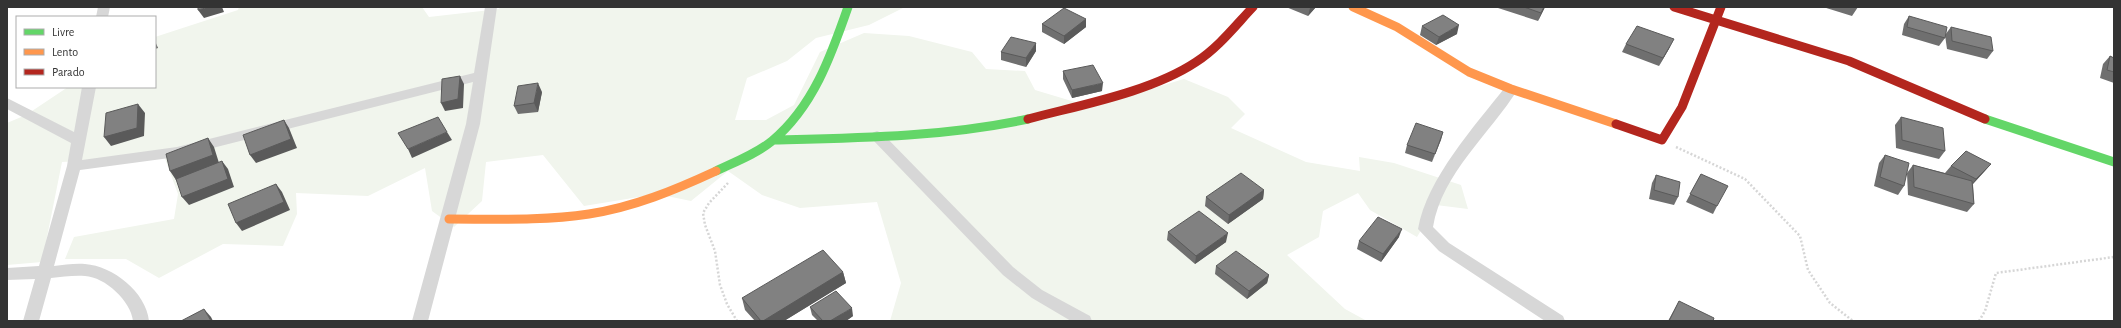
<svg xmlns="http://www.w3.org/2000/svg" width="2121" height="328" font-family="'Alegreya Sans',sans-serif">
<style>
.green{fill:#f1f5ed}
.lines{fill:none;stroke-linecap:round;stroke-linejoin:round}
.path{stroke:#d6d6d6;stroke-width:2.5;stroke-dasharray:2 2;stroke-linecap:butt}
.street{fill:#d7d7d7;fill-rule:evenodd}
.fast{stroke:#63d668;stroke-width:9}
.slow{stroke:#ff974d;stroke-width:9}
.jam{stroke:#b3261e;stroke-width:9}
.wall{fill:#6f6f6f}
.shaded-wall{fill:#5a5a5a}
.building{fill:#818181;stroke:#5a5a5a}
</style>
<rect width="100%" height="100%" fill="#fff"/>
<!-- green -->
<path class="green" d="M239,7H422L429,17L499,9L500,7H905L869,25L816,38L787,61L747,78L735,120H766L794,105L820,52L864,33L909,36L972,52L986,69L1025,71L1035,90L1085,105L1147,90L1184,79L1228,97L1245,114L1231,128L1306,162L1360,171L1359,157L1394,163L1461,185L1468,209L1436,205L1417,237L1370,210L1358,193L1323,211L1319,237L1287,255L1345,309L1367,321H890L901,283L877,202L800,208L762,195L728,171L691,201L657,194L584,206L543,155L486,162L482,201L454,227L432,211L425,168L368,196L296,193L297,214L283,246L223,244L159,278L126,259H65L74,237L174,219L178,194L164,156L62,162L42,262L7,265V123L26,115L68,87H155V37L238,10Z"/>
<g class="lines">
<!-- path -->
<path class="path" d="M1676,147L1745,179L1800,236L1808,270L1830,303L1853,321
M728,183L709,203L703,213L705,225L715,251L720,285L727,304L737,321
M1979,321L1985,311L1996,273L2114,257"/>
<!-- street -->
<path class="street" d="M98,7H110L108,17H96Z
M485,7H497L480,124L428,321H412L466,124L473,82L177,157L80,170L54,266C64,265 75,263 85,264C113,266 146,292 149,321H133C131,301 105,277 85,276C74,275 62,277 51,278L39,321H23L35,279L7,280V268L39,266L67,166L71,143L7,109V98L74,132L82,87H96L82,160L177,147L474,73Z
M1511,85L1516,86L1518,89C1490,134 1442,173 1433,227L1449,243L1563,316L1565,321H1545L1439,251L1418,229C1427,178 1475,126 1506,86Z
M877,131L882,133L1013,267L1042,290L1090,316L1092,321H1071L1032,298L1003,275L872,139L870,136L872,133Z"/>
<!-- fast -->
<path class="fast" d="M1985,119L2114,162
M773,140C859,138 944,137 1028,119
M716,171C735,162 756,154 772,141C813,107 831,56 848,7"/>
<!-- slow -->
<path class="slow" d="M1353,7L1397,27L1469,72L1511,89L1616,124
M449,219C496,219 543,221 589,214C634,207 675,190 716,171"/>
<!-- jam -->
<path class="jam" d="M1674,7L1849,61L1985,119
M1028,119C1080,105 1151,92 1196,62C1218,48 1235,26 1253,7
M1616,124L1662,140L1682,107L1721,7"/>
</g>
<!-- wall -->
<path class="wall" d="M1286,7H1316L1308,16Z
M1498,7H1545L1538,21L1498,8Z
M1823,7H1858L1852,16Z
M1909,16L1945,35L1951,27L1993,51L1987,59L1947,49L1945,35V38L1939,46L1902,35L1904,24Z
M1086,19V27L1064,44L1042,32V24Z
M1422,26L1457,34L1436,45L1420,35Z
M1626,44L1670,47L1659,66L1622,52Z
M1036,51L1026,67L1001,60V52Z
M2110,56L2114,58V83L2100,78L2103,64Z
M1063,71L1102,91L1072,98L1063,79Z
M542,92L538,112L518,114L514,106Z
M1901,117L1945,151L1939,159L1896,148L1895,125Z
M1443,132L1432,162L1405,153L1407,145Z
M1885,155L1904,186L1898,195L1874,186L1879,163Z
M1991,164L1973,184L1974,204L1967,212L1908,195L1907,173L1913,165L1945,173L1951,166Z
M1701,174L1717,206L1713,214L1686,202Z
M1656,175L1678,197L1674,205L1649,199L1652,183Z
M1264,190L1263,199L1228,224L1205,206L1206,197Z
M1168,232L1226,242L1195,264L1167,240Z
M1399,237L1381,262L1357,249L1359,241Z
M1216,266L1269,275L1267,283L1247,299L1215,274Z
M843,272L846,283L784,321H755L745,310L742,298Z
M1679,301L1713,321H1668Z
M810,307L853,316L846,321H818L812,315Z"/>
<!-- shaded-wall -->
<path class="shaded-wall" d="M209,7H222L224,12L204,18L198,10Z
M1311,7H1316L1308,16L1310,8Z
M1544,7H1545L1538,21L1541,13Z
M1086,19V27L1064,44V36Z
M1459,25L1457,34L1436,45L1439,37Z
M1674,39L1670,47L1659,66L1663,58Z
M155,41L158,48L155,49Z
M1036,43V51L1026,67V58Z
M460,76L464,84L463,108L445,111L441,103Z
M538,83L542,92L538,112L534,103Z
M1103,83L1102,91L1072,98V90Z
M138,104L145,113L144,136L111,146L104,137Z
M284,120L289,128L297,148L256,163L250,155Z
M447,132L452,140L412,158L408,149Z
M1443,132L1441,140L1432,162L1435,154Z
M208,138L214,147L219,163L176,180L170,171Z
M222,161L228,169L234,187L189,205L182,197Z
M1991,164L1984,172L1969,188L1976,179Z
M276,184L282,192L290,210L242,231L236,223Z
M1264,190L1263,199L1228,224L1229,215Z
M1402,229L1399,237L1381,262L1383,254Z
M1228,233L1226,242L1195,264L1196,256Z
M843,272L846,283L784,321H763Z
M1269,275L1267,283L1247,299L1249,291Z
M852,308L853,316L846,321H830Z
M204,309L211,317L213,321H211Z"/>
<!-- building -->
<path class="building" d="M198,7H209L198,10Z
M1524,7H1544L1541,13Z
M1064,8L1086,19L1064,36L1042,24Z
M1443,15L1459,25L1439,37L1422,26Z
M1909,16L1947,27L1945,38L1907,27Z
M1637,26L1674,39L1663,58L1626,44Z
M1951,27L1991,37L1993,51L1952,41Z
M1011,37L1036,43L1026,58L1001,52Z
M2110,56L2114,58V72L2107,70Z
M1093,65L1103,83L1072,90L1063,71Z
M460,76L458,99L441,103L442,79Z
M538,83L534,103L514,106L518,86Z
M138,104L137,128L104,137L106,113Z
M438,117L447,132L408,149L398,133Z
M1901,117L1943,128L1945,151L1902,140Z
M284,120L291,139L250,155L243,135Z
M1416,123L1443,132L1435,154L1407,145Z
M208,138L213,155L170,171L166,154Z
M1966,151L1991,164L1976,179L1951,166Z
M1885,155L1909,163L1904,186L1880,177Z
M222,161L228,179L182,197L176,179Z
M1913,165L1972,181L1974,204L1914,187Z
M1241,173L1264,190L1229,215L1206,197Z
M1701,174L1728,186L1717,206L1690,194Z
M1656,175L1680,182L1678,197L1654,190Z
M276,184L284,202L236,223L228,204Z
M1199,211L1228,233L1196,256L1168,232Z
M1378,217L1402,229L1383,254L1359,241Z
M823,250L843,272L763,321H761L742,298Z
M1236,251L1269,275L1249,291L1216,266Z
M836,291L852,308L830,321H823L810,307Z
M1679,301L1714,318L1713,321H1669Z
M204,309L211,321H181Z"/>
<!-- border -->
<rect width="2121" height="328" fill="none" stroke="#333333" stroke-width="16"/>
<!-- legend -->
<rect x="16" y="16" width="140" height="72" fill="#ffffff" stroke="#adadad"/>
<rect x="24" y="29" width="20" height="6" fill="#63d668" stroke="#adadad"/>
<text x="52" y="36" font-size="12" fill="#333333">Livre</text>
<rect x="24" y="49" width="20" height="6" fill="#ff974d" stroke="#adadad"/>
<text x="52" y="56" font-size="12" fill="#333333">Lento</text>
<rect x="24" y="69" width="20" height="6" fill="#b3261e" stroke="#adadad"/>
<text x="52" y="76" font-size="12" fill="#333333">Parado</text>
</svg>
